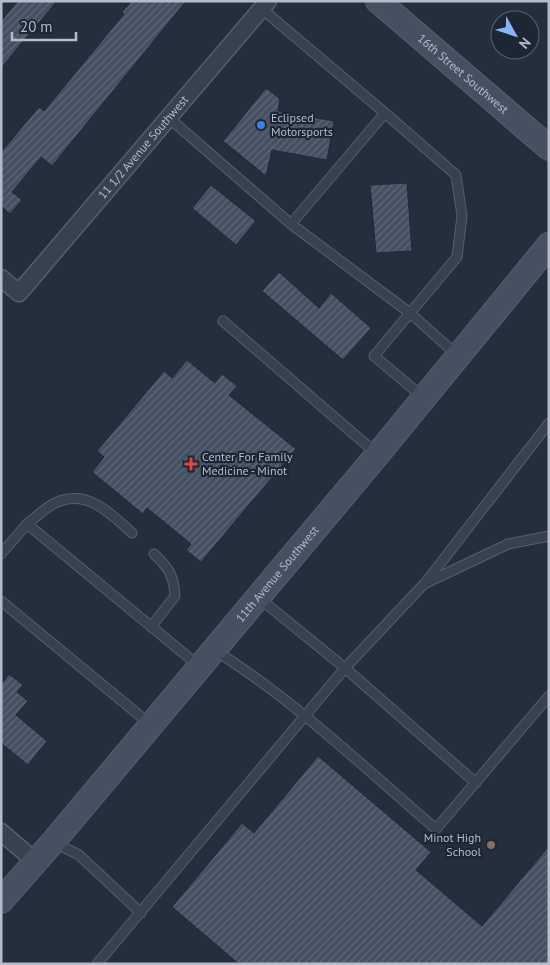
<svg xmlns="http://www.w3.org/2000/svg" width="550" height="965" font-family="'PT Sans',sans-serif">
<style>
.building{fill:url(#building-hatch);stroke:#1f2835}
.lines{fill:none;stroke-linecap:round;stroke-linejoin:round}
.lane-casing{stroke:#565f6c;stroke-width:11}
.street-casing{stroke:#565f6c;stroke-width:19}
.secondary-casing{stroke:#565f6c;stroke-width:26}
.lane{stroke:#38414e;stroke-width:9}
.street{stroke:#38414e;stroke-width:16}
.secondary{stroke:#465061;stroke-width:24}
.shop-dot{fill:#3f7fe0;stroke:#1d2633;stroke-width:2}
.health-dot{fill:#e0444e;stroke:#1d2633;stroke-width:2}
.education-dot{fill:#8d6e63;stroke:#1d2633;stroke-width:2}
.labels{text-anchor:middle;stroke-width:4.5;stroke-linejoin:round;paint-order:stroke}
.street-label{font-size:12px;fill:#b4bcc9;stroke:#1d2633}
.poi-label{font-size:12px;fill:#b4bcc9;stroke:#1d2633;text-anchor:start}
</style>
<defs>
<pattern id="building-hatch" width="6" height="6" patternUnits="userSpaceOnUse" patternTransform="scale(1.25)"><rect width="6" height="6" fill="#455162"/><path d="M-1 1l2-2M0 6l6-6M5 7l2-2" fill="none" stroke="#5d6877"/></pattern>
</defs>
<rect width="100%" height="100%" fill="#242f3e"/>
<!-- building -->
<path class="building" d="M18,1H57L1,68V21Z
M132,1H186L52,166L41,157L12,192L22,200L10,214L1,206V152L39,107L44,111L124,14L122,12Z
M266,88L280,99L278,111L334,121L327,160L272,150L266,176L223,141Z
M407,183L412,251L376,253L370,185Z
M211,185L256,221L236,245L192,208Z
M279,272L319,308L331,293L371,328L343,360L262,291Z
M187,360L215,383L222,374L237,386L229,395L296,449L201,562L186,550L191,544L147,508L143,514L92,472L104,457L97,451L164,371L172,378Z
M9,674L23,685L17,692L28,701L16,715L47,741L28,765L1,743V680L3,682Z
M318,756L431,852L416,870L482,926L549,846V964H239L172,907L242,823L254,833Z"/>
<g class="lines">
<!-- lane casing -->
<g class="lane-casing">
<path id="lane" d="M262,9L385,113L291,224
M385,113L456,175L462,216L457,257L374,356L423,397
M169,118L291,224L410,313L457,355
M223,321L377,454
M27,524C36,517 45,508 55,503C87,488 110,513 132,533
M1,554L27,524L199,666
M426,582L549,423
M259,598L345,668L476,783
M1,601L151,725
M151,627L175,596C174,576 169,568 154,554
M216,651C295,701 365,768 436,829L549,696
M53,842L79,855L141,913
M97,964L345,668L424,584L508,544L549,536"/>
</g>
<!-- street casing -->
<g class="street-casing">
<g id="street">
<path id="s1" d="M1,278L19,293L268,1"/>
<path d="M1,832L35,861"/>
</g>
</g>
<!-- secondary casing -->
<g class="secondary-casing">
<g id="secondary">
<path id="s2" d="M378,1L549,148"/>
<path id="s3" d="M1,901L53,842L378,454L549,245"/>
</g>
</g>
<!-- lane -->
<use href="#lane" class="lane"/>
<!-- street -->
<use href="#street" class="street"/>
<!-- secondary -->
<use href="#secondary" class="secondary"/>
</g>
<!-- markers -->
<circle class="shop-dot" cx="261" cy="125" r="5"/>
<path class="health-dot" d="M188.5 456.5h5v5h5v5h-5v5h-5v-5h-5v-5h5z"/>
<circle class="education-dot" cx="491" cy="845" r="5"/>
<g class="labels">
<!-- street labels -->
<g class="street-label">
<text dy="4" stroke="none"><textPath href="#s2" startOffset="112">16th Street Southwest</textPath></text>
<text dy="4" stroke="none"><textPath href="#s1" startOffset="215">11 1/2 Avenue Southwest</textPath></text>
<text dy="4" stroke="none"><textPath href="#s3" startOffset="428">11th Avenue Southwest</textPath></text>
</g>
<!-- poi labels -->
<g class="poi-label">
<text x="271" y="122">Eclipsed<tspan x="271" dy="14">Motorsports</tspan></text>
<text x="202" y="461">Center For Family<tspan x="202" dy="14">Medicine - Minot</tspan></text>
<text x="481" y="842" text-anchor="end">Minot High<tspan x="481" dy="14">School</tspan></text>
</g>
</g>
<!-- border -->
<rect width="550" height="965" fill="none" stroke="#b4bcc9" stroke-width="5"/>
<!-- north arrow -->
<g transform="translate(515 35) rotate(130)"><circle r="24" fill="#1d2633" stroke="#59626f"/>
<path d="M0-4L9 19L0 12L-9 19Z" fill="#8ab4f8"/>
<text y="-8" font-size="14" font-weight="bold" text-anchor="middle" fill="#b4bcc9">N</text>
</g>
<!-- scale -->
<path d="M12 32v8h64v-8" fill="none" stroke="#b4bcc9" stroke-width="2.5"/>
<text x="20" y="32" font-size="15" fill="#b4bcc9" stroke="#1d2633" stroke-width="4" paint-order="stroke">20 m</text>
</svg>
